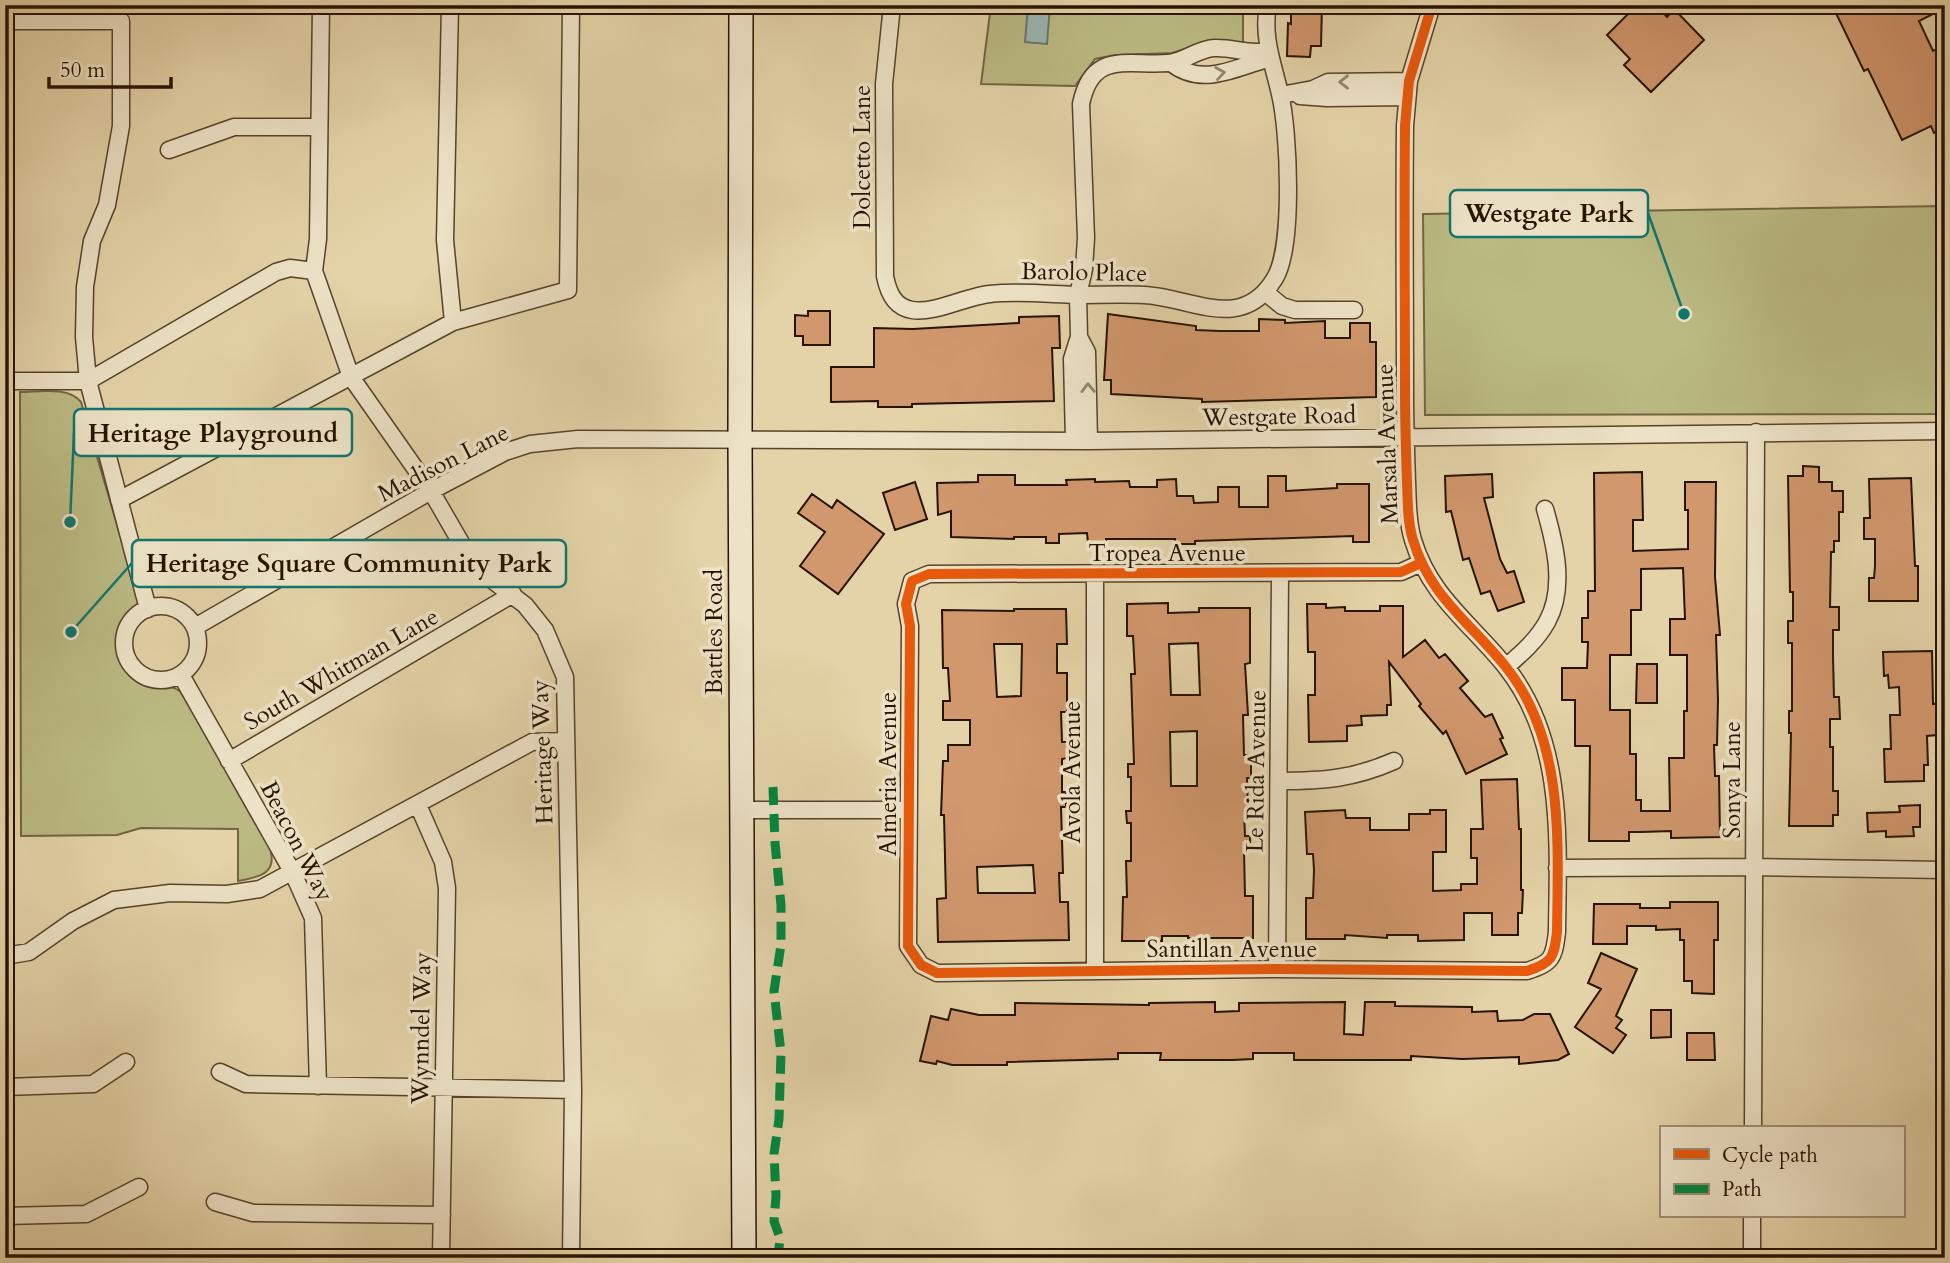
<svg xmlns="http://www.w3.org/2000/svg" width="1950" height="1263" font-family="Cardo,serif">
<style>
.green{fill:#bbba83;stroke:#716642;stroke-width:2}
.water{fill:#99b6b2;stroke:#6b756b;stroke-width:2}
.building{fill:#d1976d;stroke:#271300;stroke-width:2;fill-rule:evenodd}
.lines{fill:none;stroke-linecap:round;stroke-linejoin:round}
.street-casing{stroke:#56432a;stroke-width:19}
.secondary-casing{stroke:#271300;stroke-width:26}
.street{stroke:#ede2c6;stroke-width:16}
.secondary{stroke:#ede2c6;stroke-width:23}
.quiet{stroke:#00873e;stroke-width:9;stroke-dasharray:18 9;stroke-linecap:butt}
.cycleway-casing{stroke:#ede2c6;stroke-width:15}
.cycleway{stroke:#e8590c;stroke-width:10}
.oneway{stroke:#94856d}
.labels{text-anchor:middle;stroke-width:7;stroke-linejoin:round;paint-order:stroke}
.street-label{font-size:24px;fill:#271300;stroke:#ede2c6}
.leader{fill:none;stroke:#0f766e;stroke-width:2.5}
.callout-dot{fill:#0f766e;stroke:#ede2c6;stroke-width:2.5}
.callout{fill:#ede2c6;stroke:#0f766e;stroke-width:2.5}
.callout-label{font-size:26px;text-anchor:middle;font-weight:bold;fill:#271300}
</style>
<rect width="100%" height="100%" fill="#e4d3a8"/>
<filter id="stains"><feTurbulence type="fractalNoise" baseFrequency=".00286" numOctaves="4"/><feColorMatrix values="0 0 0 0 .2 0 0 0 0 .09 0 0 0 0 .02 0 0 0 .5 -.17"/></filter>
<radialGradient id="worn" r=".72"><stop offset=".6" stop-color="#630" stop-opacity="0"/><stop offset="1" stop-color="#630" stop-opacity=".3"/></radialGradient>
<!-- green -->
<path class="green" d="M991,5H1208L1219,12L1243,13V44L1210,41L1172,53L1115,55L1095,59L1075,86L981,84Z
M1945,206V414L1425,415L1423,214Z
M20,392C39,392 68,386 81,402L139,600C136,611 125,618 122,629C114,653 130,679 155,685C165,687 172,685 181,692L269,845C279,873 261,877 238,881V829L141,828L117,835L21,836Z"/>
<!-- water -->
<path class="water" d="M1028,5H1050L1047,44L1025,42Z"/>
<!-- building -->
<path class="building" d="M1291,5H1322L1321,46H1311L1310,57L1287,56L1288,23L1291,24Z
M1637,5H1656L1667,17L1674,9L1704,40L1651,92L1624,65L1630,59L1607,35Z
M1832,5H1945V8L1919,21L1933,51L1937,49L1945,64V128L1934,133L1931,126L1902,140L1868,69L1864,71Z
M808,311H830V345H803V336H795V315L808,316Z
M1108,314L1196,326V330L1220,331H1259V319L1285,320V323L1325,321V338H1350V323H1370V342H1376V397L1202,402V399L1111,394V380H1104Z
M1059,316L1060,348H1052L1054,401L912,404V407H878V401L831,402V367H874V328L913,329L1019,323V317Z
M1803,466L1819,467V482H1832V491H1843V512H1839V541H1834V552H1831L1830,607H1839V630H1833V657L1834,697H1839L1840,719H1830V747H1833V791H1838V815H1833V826H1789L1791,733H1789V711H1792V643H1788V621H1793V592H1790L1788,476H1803Z
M1642,472L1643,520H1633V551L1688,549V510H1685V482H1716L1715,577L1720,635H1716L1718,700L1717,745H1714L1715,776H1719L1720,837L1671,838V831L1641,832H1629V841H1589L1590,746H1575V700H1562V668H1587L1588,642H1582V618H1588V591H1595L1594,473ZM1683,568L1685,619H1670V655H1687V711H1684V758H1669L1670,811H1641V800H1636V754H1630V710H1610V655H1631V610H1641V569Z
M1492,474L1493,497L1484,498L1500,559L1507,573L1514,571L1524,602L1498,611L1490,591L1481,594L1469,558L1463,560L1451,511L1446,512L1445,476Z
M978,475H1015V485H1067L1066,480L1095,479V482L1129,481L1130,487H1157V480L1176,479L1177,496H1193L1194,503L1218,502V487H1239V507H1268V476H1286V491L1337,488V484H1369V542H1353V536L1195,541V544H1175V539H1106V542L1088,543L1087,533L1059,534V543H1046V537H1014V539L951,537V511L938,515L937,483L978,482Z
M1911,478L1915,566H1918V601H1869V578H1874L1875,566V539H1864V518H1870L1869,479Z
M915,482L927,519L895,530L883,493Z
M812,494L832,508L837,500L884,534L838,594L800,566L825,532L798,513Z
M1168,603V613L1199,612V608H1250V663L1245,664L1248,715H1243L1244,755H1251V778H1247L1248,811H1244L1245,836H1250V851H1244L1245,896H1253V938H1188V936H1162V941H1122L1123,897H1127L1126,861H1131V823H1127L1126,811H1131V777H1128V764H1134L1131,674H1135L1133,636H1127V604ZM1198,643L1200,695H1171L1169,644ZM1197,731V786H1171L1170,732Z
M1307,604H1326V608L1345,607V611H1380V606H1403V657L1425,640L1439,658L1445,654L1468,681L1460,688L1485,717L1492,714L1503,738L1500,739L1507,754L1466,774L1446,731L1443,734L1419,706L1421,704L1389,662L1391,705H1387V715L1361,716L1362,725L1347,726V741L1309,742L1308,695H1315V652H1308Z
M1014,609H1066L1067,644H1057V673H1067V712H1061L1062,742H1067V758L1062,759V792H1066V807H1061L1063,873H1059L1060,902H1068L1069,940L938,942L937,899L946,898L944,815H941L943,761H948V745H970V720H943V701H950L948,668H943L942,610L1014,611ZM994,644H1022L1021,696L997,697ZM1033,865L1035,893H978L977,867Z
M1932,651L1933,704L1940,703L1941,722H1937V735L1927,736L1928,765H1924V781L1885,782L1884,749H1891L1890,715H1900L1899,687L1889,688L1888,675L1884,676L1883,652Z
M1637,664H1657V703H1636Z
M1517,779L1519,829H1521V890H1523L1522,913H1518V935H1492V913H1464V940L1418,941V935H1387V938L1345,935V939H1306V898H1313L1314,870L1313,854H1307L1305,812L1345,810L1346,818H1370V830H1409V814H1430V810H1446V852H1433V891L1461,890V884H1477V858H1471V829H1483L1481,780Z
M1920,805V827H1913L1914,836L1886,837V831L1868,832L1867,813L1900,812L1899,806Z
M1670,902H1718V940H1714V994L1692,993V981H1684V940H1680V929L1656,930V926H1627V944H1593L1594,904H1640V908H1670Z
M1601,953L1637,969L1616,1016L1622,1020L1616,1028L1626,1035L1613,1053L1575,1027L1601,989L1588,983Z
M1215,1002V1012L1239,1011V1003L1345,1002L1344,1034L1363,1035L1365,1002H1395V1006L1472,1007V1012L1497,1011L1498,1021L1523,1020L1534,1014H1550L1569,1054L1558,1060L1519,1064V1057L1462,1059L1411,1056V1060H1294V1053H1253V1059L1232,1060H1160L1161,1053H1118V1059L1007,1062V1065H952L937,1061L936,1064L920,1061L931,1016L948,1020L951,1009L979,1015H1015V1003L1149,1005V1003Z
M1651,1010H1671V1037L1651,1038Z
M1687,1033H1714L1715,1060H1687Z"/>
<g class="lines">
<!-- street casing -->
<g class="street-casing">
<path id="street" d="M321,5L318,239L314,271L351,377L431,491L475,567L525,605L545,630L565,677L573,1090L571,1258
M450,5L445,240L453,322
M892,5L884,84L885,276C888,292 894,307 912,310C934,314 967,296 990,294C1018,291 1047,294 1075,295C1098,295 1121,294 1144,295C1191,297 1242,334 1275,278C1294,246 1289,131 1280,94C1273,63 1262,37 1268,5
M5,21H121V126L107,205L92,241L85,287L84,337L88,381L148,609
M1171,63C1203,88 1235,67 1268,59
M1281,95L1313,89L1328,82L1409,81
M1300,96L1327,98L1407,97
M169,150L234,127H319
M1265,292L1282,306L1295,310H1354
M1079,337L1087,352L1089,441
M5,381H88L276,272L290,268L314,271
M1074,441L1072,359L1079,337L1078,295L1084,269L1086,238L1081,104C1092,50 1127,66 1168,63C1184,62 1197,49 1214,48C1235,47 1246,55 1268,51
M119,500L453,322L568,290L571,5
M1421,563L1401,572L929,574L912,581L906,604L910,626L908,946L921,965L937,973L1277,969L1527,971C1552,963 1554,958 1557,932C1558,842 1565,741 1506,667C1471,623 1430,597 1413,540C1407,521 1408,501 1407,482C1406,452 1405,422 1405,392C1405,303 1404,215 1405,126L1409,81L1432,5
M124 643a37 37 0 1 1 74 0a37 37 0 1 1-74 0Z
M195,627L431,491L505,452L530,444L578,439L1089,441L1945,431
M1506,667C1521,654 1537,640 1547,622C1566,588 1555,544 1545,509
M181,675L293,873L313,918L318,1086
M229,761L513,594
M1279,781C1323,781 1353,779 1394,761
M418,805L443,862L447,888L441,1258
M741,810H909
M1557,868L1754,867L1945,870
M5,956L29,952L73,921L114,900L170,893L227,894L260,889L532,742L566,741
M1277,969L1280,573
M1095,970V574
M220,1072L246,1084L573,1090
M5,1087L93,1084L126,1062
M1753,1128L1756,432
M215,1202L253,1213L442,1215
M5,1216L86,1214L139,1187
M1752,1258V1216"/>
</g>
<!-- secondary casing -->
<g class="secondary-casing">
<path id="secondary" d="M741,5L740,439L744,1258"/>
</g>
<!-- street -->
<use href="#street" class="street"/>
<!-- secondary -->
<use href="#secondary" class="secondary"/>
<!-- quiet -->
<path class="quiet" d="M773,787L775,843L781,905V945L774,991L781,1053L779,1119L774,1154L776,1196L774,1221L780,1238L778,1258"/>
<!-- cycleway casing -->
<g class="cycleway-casing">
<path id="cycleway" d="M1421,563L1401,572L929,574L912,581L906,604L910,626L908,946L921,965L937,973L1277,969L1527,971C1552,963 1554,958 1557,932C1558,842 1565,741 1506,667C1471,623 1430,597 1413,540C1407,521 1408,501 1407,482C1406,452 1405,422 1405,392C1405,303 1404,215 1405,126L1409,81L1432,5"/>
</g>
<!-- cycleway -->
<use href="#cycleway" class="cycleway"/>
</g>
<!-- one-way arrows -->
<defs><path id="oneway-chevron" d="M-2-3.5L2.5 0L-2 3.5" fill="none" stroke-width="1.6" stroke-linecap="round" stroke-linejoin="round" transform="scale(1.75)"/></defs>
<g class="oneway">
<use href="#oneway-chevron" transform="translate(1220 73) rotate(-9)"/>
<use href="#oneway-chevron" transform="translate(1344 82) rotate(179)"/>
<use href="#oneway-chevron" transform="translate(1088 388) rotate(-91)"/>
</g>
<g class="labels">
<!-- street labels -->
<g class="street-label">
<text transform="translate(862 157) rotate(-90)" y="8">Dolcetto Lane</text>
<text transform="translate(1084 272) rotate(1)" y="8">Barolo Place</text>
<text transform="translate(1279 416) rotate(-1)" y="8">Westgate Road</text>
<text transform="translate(1387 444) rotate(-92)" y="8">Marsala Avenue</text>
<text transform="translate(443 463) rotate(-27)" y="8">Madison Lane</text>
<text x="1167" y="561">Tropea Avenue</text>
<text transform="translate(714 632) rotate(-90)" y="8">Battles Road</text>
<text transform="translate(341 669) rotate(-30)" y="8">South Whitman Lane</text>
<text transform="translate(542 752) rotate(-92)" y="8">Heritage Way</text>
<text transform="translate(1256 771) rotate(-89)" y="8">Le Rida Avenue</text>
<text transform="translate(1072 772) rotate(-90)" y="8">Avola Avenue</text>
<text transform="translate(888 774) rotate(-90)" y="8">Almeria Avenue</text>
<text transform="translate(1732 780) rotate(-90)" y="8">Sonya Lane</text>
<text transform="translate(297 841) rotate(63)" y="8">Beacon Way</text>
<text x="1232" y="957">Santillan Avenue</text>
<text transform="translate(421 1028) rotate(-89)" y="8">Wynndel Way</text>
</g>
</g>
<!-- callouts -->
<path class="leader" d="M1684 314L1648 213M70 522L74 433M71 632L132 563"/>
<g class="callout-dot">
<circle cx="1684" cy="314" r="7"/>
<circle cx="70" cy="522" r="7"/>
<circle cx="71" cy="632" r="7"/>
</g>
<g class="callout">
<rect x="1450" y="190" width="198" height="47" rx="7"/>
<rect x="74" y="409" width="278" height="47" rx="7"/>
<rect x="132" y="540" width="434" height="47" rx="7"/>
</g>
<g class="callout-label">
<text x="1549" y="222">Westgate Park</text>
<text x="213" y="442">Heritage Playground</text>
<text x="349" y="572">Heritage Square Community Park</text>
</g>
<!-- margin -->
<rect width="1950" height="1263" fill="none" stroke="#e4d3a8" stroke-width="28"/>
<rect x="7" y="7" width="1936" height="1249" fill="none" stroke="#271300" stroke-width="3.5"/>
<rect x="14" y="14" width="1922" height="1235" fill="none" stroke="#271300" stroke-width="2"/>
<!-- legend -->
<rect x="1660" y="1126" width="245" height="91" fill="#ede2c6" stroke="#9e8f77" stroke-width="2"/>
<rect x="1674" y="1149" width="35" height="10" fill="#e8590c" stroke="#9e8f77" stroke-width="2"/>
<text x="1722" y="1162" font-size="21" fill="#271300">Cycle path</text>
<rect x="1674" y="1184" width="35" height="10" fill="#00873e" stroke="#9e8f77" stroke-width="2"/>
<text x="1722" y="1196" font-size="21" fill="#271300">Path</text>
<!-- scale -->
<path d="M49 77v10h122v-10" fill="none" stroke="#271300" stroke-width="3.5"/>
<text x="60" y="77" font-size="21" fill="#271300" stroke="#ede2c6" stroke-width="5" paint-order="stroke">50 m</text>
<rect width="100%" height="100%" filter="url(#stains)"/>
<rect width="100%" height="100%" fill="url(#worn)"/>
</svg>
